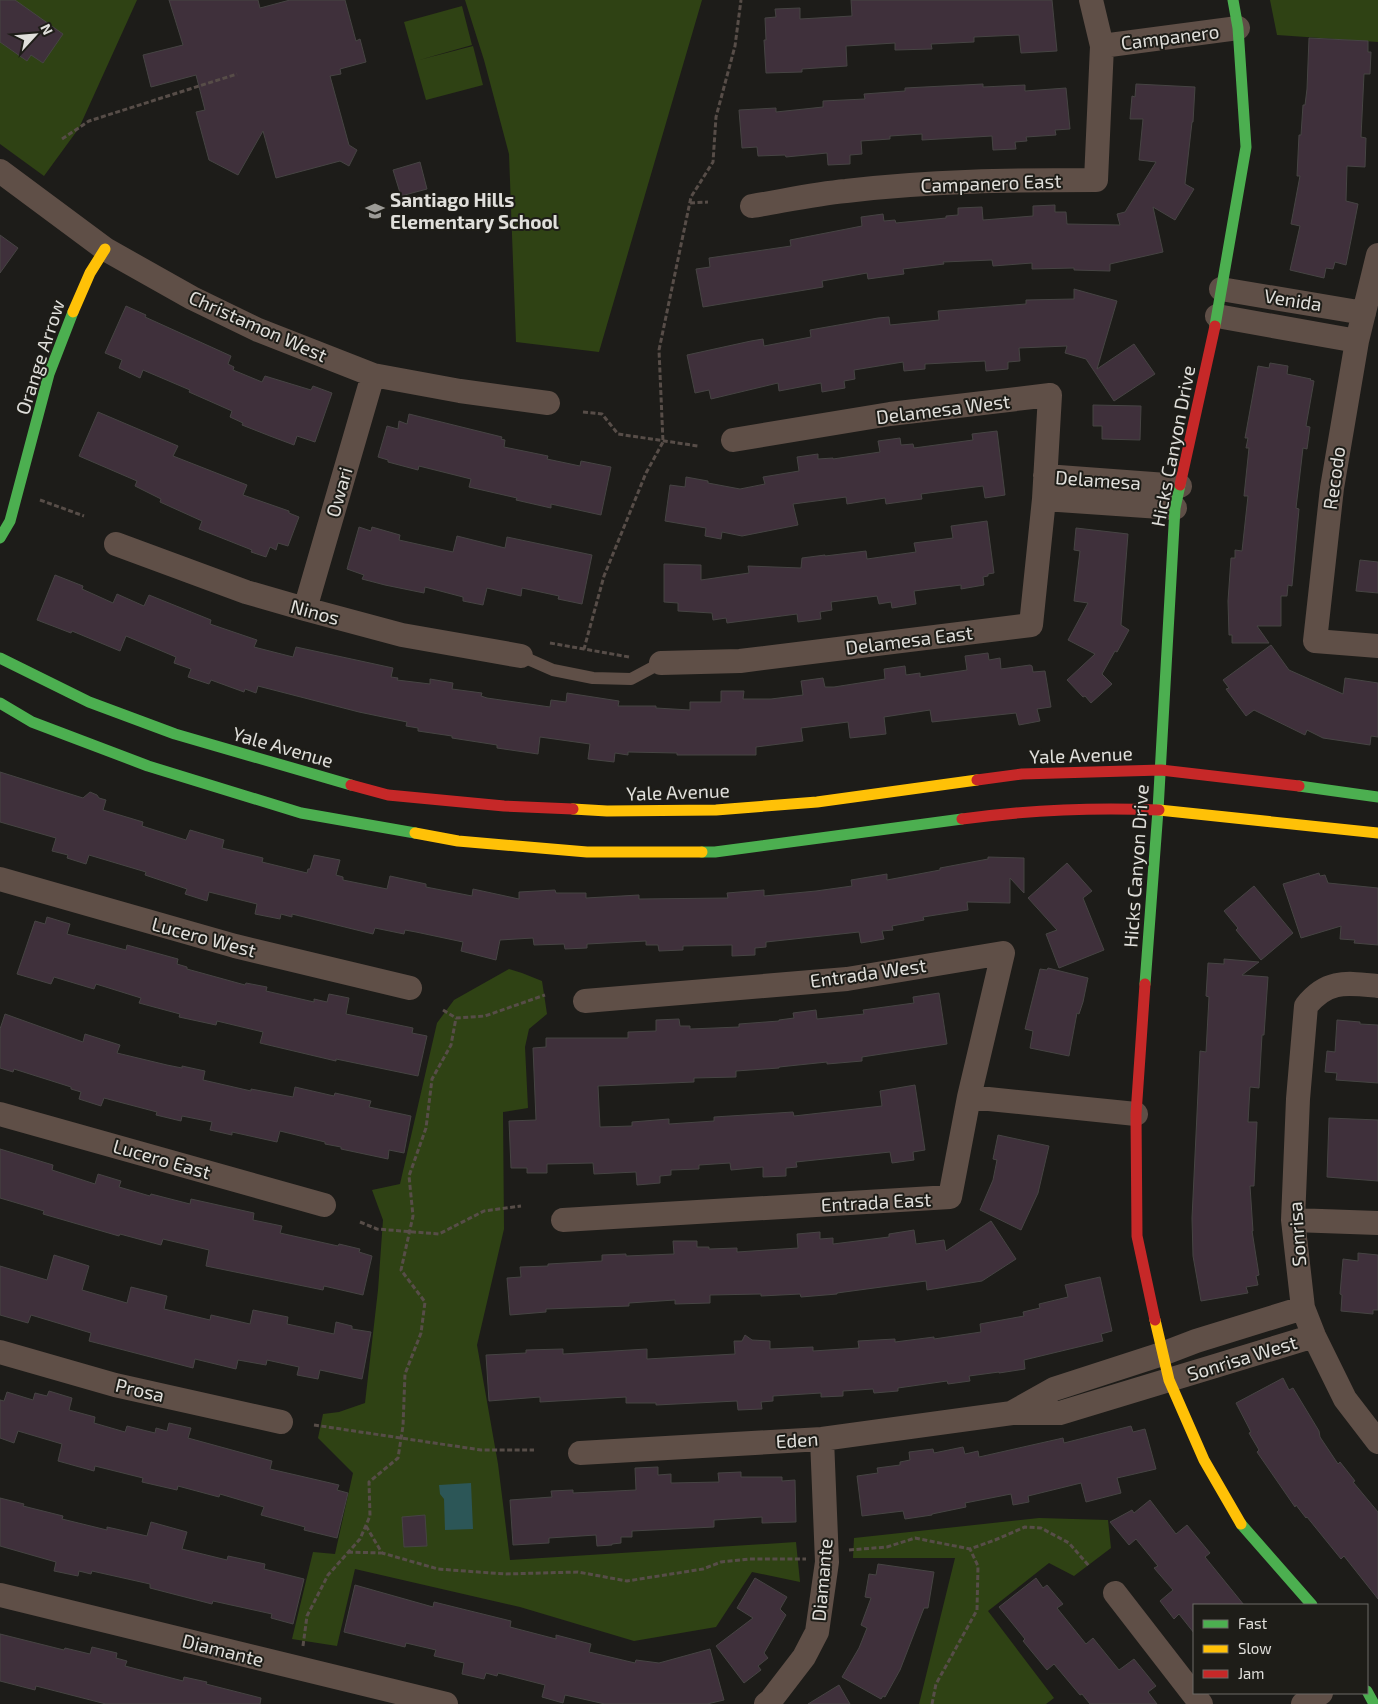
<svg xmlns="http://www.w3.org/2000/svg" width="1378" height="1704" font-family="'Exo 2',sans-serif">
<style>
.green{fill:#2f4214}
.water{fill:#2c5657}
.building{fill:#3f303b;stroke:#464443}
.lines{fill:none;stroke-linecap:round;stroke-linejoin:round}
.path{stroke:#574d48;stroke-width:3;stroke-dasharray:5 2.5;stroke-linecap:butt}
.lane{stroke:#5f4f47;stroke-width:12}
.street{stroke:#5f4f47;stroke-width:24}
.fast{stroke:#4caf50;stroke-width:11}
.slow{stroke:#ffc107;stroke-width:11}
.jam{stroke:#c62828;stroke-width:11}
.labels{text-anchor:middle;stroke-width:4;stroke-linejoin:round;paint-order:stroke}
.street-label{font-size:19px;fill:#e0dfdb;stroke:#1e1d18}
.poi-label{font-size:19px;font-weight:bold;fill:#e0dfdb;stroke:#1e1d18;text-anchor:start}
</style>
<rect width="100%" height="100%" fill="#1d1c19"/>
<!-- green -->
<path class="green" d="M0,0H137L79,128L44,176L0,144Z
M465,0H702L599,352L516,342L509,154L484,60Z
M1270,0H1378V42L1277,35Z
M462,6L472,45L419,60L473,46L483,85L426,100L404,22Z
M509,969L522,973L542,981L547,1014L529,1029L525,1047L528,1108L503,1112L504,1229L477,1345L498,1464L510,1560L796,1542L800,1582L752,1572L716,1627L634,1641L520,1607L355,1569L337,1646L292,1639L313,1552L335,1554L353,1473L318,1438L323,1414L339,1412L365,1403L378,1290L383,1220L372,1190L400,1184L437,1023L454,1000Z
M1039,1518L1108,1520L1111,1548L1074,1576L1049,1563L988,1611L1054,1698L1046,1704H919L955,1558H853L854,1538Z"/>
<!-- water -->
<path class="water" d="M471,1483L473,1529L445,1530L444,1499L440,1494L439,1485Z"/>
<!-- building -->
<path class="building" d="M0,0H15L63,34L43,63L31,55L27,61L0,42Z
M169,0H258L260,8L290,0H345L356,41L360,39L366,62L340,69L341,74L330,76L349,145L357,150L349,166L340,161L276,178L263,131L238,175L209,160L196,112L205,110L196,75L151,87L143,55L183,45Z
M851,0H1052L1057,51L1021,53L1019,35L974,37V42L931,44L932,49L895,50V43L846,46L847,66L802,69V72L766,73L764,40H766L765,18L776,17L775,9L800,8V19L852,16Z
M1309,38L1368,41V52H1371L1370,74H1364L1361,137L1366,138L1365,167L1347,166L1346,201L1358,204L1351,240L1346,265L1335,262L1333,269L1326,268L1324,278L1290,270L1300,226L1291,224L1300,176H1297L1299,135H1301L1303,105H1305L1307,89Z
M983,84V87L1025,85V91L1066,88L1070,129L1055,130L1056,135L1026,137L1027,141L1015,142L1016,149L993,150L992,136L922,140V134L890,136V139L861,141L862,154L850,155V164L828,165L827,153L786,157L785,155L758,156L757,147L742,148L739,110L776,108V112L823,107V101L865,99L864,94L905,91V88Z
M1136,84L1195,87L1193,122H1192L1185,184L1194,189L1175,220L1153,207L1163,252L1110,264V271L1074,270V268L1032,269V263L993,266L992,260L943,262L944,264L903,269L904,274L868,279L867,273L822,281L823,287L703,307L696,269L710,267L709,258L791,246L790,240L862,226L861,217L883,214L884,221L895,220L896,223L946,218V216L958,215V208L982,207L983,220L1033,216V206L1055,205V212H1066L1067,224L1120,225L1117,214L1125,212L1156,162L1139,160L1143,119H1130L1132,96L1135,97Z
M420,162L427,189L401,196L393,170Z
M0,235L18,248L0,273Z
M1074,289L1117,301L1097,369L1134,344L1155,374L1114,401L1086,359L1065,353L1067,346L1019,348L1020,361L1008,362V369L986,371L985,361L925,364V369L904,371L903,362L854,370L855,379L844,381L845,388L822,392L821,383L779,391L778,383L711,399L709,390L695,393L687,355L751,341L763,339L764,346L811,337L810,330L878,318L889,317L890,325L939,320L938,311L1026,304V300L1074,299Z
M126,306L146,315L145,317L231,356L228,364L234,367L233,370L262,382L265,376L311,390L313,386L332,393L315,442L297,436L294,445L270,436L242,425L243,423L230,417L232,411L189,392L190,390L143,370L140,378L119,368L122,360L105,353Z
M1270,363L1288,366L1287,374L1311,379L1310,380L1314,381L1306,426L1310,427L1307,449L1303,448L1296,508L1299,509L1292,586L1288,585L1287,596H1281V626H1257L1269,643H1232V635H1229L1228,601L1231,558H1235V550L1242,551L1248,496H1244L1249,448H1246L1248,438H1245L1258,366L1269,368Z
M1093,405L1141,406L1140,440L1102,439V426H1093Z
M98,412L178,446L173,456L247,485L243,495L289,511V513L299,517L288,546L278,543L276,550L270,547L266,557L251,552L252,550L199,529L202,521L160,502L161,499L135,486L137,481L79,456Z
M409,414L502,437L501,439L505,440L504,447L548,456L547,459L580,466L581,461L611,467L601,515L551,504V508L516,500L517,498L469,487L471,479L419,466L418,470L388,462V460L378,457L387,426L398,429L399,421L407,424Z
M997,431L1005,495L985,498L983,486L921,494L922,499L886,504L885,498L847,504L846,497L793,504L798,525L742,536L722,532L721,539L705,536L706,528L665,521L670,485L685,487L686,477L708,481V483L740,489L765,484L763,477L799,471L797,457L818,454V459L833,458V459L880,452L878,441L900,438L901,445L913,444L914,448L973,440L972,434Z
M987,521L994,573L988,574V576L983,577L984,585L961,589V585L914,591L916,604L892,608L891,602L879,604L877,596L831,602L832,610L820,612L821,619L798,622L797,614L727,623L726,618L713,620L712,613L678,611V603L664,602V564L701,565V580L749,573L748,566L801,568L802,558L825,555V556L866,551L867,559L916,552L914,543L953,538L951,526Z
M359,527L371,531L372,527L400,535L399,540L453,552L457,536L505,548L507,537L592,555L582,604L558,599L559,596L522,588L521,596L487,588L483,605L463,601V597L425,587L424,593L385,585L362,579L364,575L347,569Z
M1076,528L1128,534L1121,625L1129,630L1117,652L1115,651L1102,674L1112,684L1091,703L1085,696L1083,697L1067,680L1095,654L1068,640L1088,603L1074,601L1080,551L1074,550Z
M1360,560L1378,562V593L1356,591Z
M55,575L83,586L82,589L113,603L117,594L144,606L149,595L211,620L210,624L257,640L254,647L293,657L296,647L393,668L391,677L398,678L397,680L430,684V679L453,683L452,689L482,693L481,696L487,698L550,707L551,700L566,702L567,693L619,701L618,706H656V708L690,710V702H721V691H744L743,699H771L803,695L801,681L823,678L825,687H834L885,679L884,669L905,666L906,675L920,673V677L967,670L965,656L988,653L989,660L1000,658L1001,669L1030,665L1032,666L1033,672L1045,671L1051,707L1037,709L1040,721L1019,725L1016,713L932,722L930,710L884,717L886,734L850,738L848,722L801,728L803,741L756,747V755H677V753L628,752V755L615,753L614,762L588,759L590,744L540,737L538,754L497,748V745L452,738V736L418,731V728L406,726L407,722L359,712L258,686L256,693L245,689L244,692L211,680L209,684L188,677L191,669L174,663L176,657L126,636L120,651L72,631L71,633L37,620Z
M1271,645L1289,670L1343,694L1345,678L1378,683V737L1371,736L1370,745L1323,738L1307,730L1305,735L1254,710L1246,716L1226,689L1229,688L1223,680Z
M0,772L83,798L90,792L97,795L99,798L106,800L103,810L143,822L142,826L186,840L190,830L224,840L222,848L263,858L262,862L307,873L308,869H310L314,855L340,860L336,875L343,877V880L387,889L390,876L426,884V887L472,896L473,889L519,899V892L555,890L556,893H586V898L639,895V899L728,898L727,893L764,890V896L816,891L852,886L851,880L887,874V880L940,870V868L988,859V857L1024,858V893L1010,878V903L967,902L968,910L923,917L924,920L892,926L893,930L882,931L884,939L861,943L859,932L766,942V947L755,948V955L732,956V945L683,946V950L659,951L658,945H646V941L587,944V948L565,949L564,944L534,945L533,938L500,940L496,960L461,951L463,942L416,932L405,930L404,934L375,928L373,934L292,914V917L281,914L280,919L255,914L257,904L209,892L207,901L185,894L187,889L145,875L146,872L89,855L86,864L67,858L68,855L52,851L56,838L0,822Z
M1067,863L1092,891L1083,898L1104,950L1059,968L1046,934L1057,930L1028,898Z
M1319,873L1320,876L1325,875L1328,883L1378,888V945L1354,943L1355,940L1340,939L1341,926L1301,938L1283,884Z
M1254,886L1293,933L1261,960L1236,930L1238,928L1224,911Z
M47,917L70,924L67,934L126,950L127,945L178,959L177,964L187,967V969L245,985L246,983L267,987L266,991L314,1002V999L327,1002L329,994L349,998L346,1014L413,1028L412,1033L427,1036L418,1076L336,1059V1061L260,1043L263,1032L217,1021L216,1025L179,1017L180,1014L139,1003L141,998L96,984L94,989L54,977L51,984L17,974L35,921L45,924Z
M1224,959L1259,962L1242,975L1268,977L1264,1035H1262L1259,1088L1250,1087L1248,1122H1257L1254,1186H1250L1253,1231H1252L1259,1275L1256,1276L1258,1285L1246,1287L1248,1293L1201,1301L1193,1256L1192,1218L1200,1051L1206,1052L1209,997L1206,996L1208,963L1224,964Z
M1048,968L1088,978L1083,1002L1079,1014L1077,1013L1069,1056L1030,1048L1033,1031L1025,1029L1040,969L1047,970Z
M939,993L947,1044L862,1057V1061L827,1064V1062L779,1067V1068L736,1071V1077L694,1078V1082L598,1086L600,1127L632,1126V1122L669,1119V1124L714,1121V1117L793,1112L794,1116L882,1106L880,1091L915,1085L925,1150L913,1152L914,1160L892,1163L890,1152L796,1162L797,1167L786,1168V1176L763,1177V1167L731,1170L730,1163L699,1165V1169L671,1170V1175L660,1176V1183L637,1185L636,1172L594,1174L593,1163L547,1164V1173H527V1168H511L509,1121L536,1120L533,1048L546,1047V1038H628V1032L656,1031V1020L679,1019L680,1026H690V1029L739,1027V1024L779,1021V1020L794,1018L793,1013L816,1010L817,1019L864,1014L863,1010L914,1003L913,997Z
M5,1014L83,1042L85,1034L120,1045L117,1053L167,1065L182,1068V1066L205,1071L203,1080L251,1091V1089L293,1097L295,1087L334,1096L335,1093L371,1101L369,1107L411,1116L404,1153L389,1150L388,1159L341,1149V1147L325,1144V1142L280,1131L277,1142L232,1132V1135L210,1130L212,1122L182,1116L181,1121L156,1115L157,1112L104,1098L101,1106L79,1099L81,1092L71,1089V1087L14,1069L13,1072L0,1068V1029Z
M1337,1020L1360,1022V1024L1378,1025V1083L1336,1080L1337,1073L1325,1072L1327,1051L1335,1052Z
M1329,1118L1378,1120V1181L1327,1177Z
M998,1135L1049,1146L1038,1193L1021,1230L980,1210L993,1180L997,1160L993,1159Z
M0,1149L53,1165L52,1170L95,1184L98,1174L121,1181L119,1187L150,1196L151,1194L190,1204L191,1199L254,1213L253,1220L282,1226L280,1233L338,1246L339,1244L360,1249L359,1252L372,1256L363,1295L324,1286L323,1290L206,1266L209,1250L163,1239L161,1245L120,1234L119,1236L43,1214L44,1211L0,1198Z
M991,1221L1016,1259L982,1281L927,1290L926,1281L837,1293V1294L801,1297L800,1294L761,1296V1294L710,1295V1303L675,1304V1300L629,1303V1306L546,1309V1312L510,1315L507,1278L521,1277L520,1267L548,1266V1264L602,1261V1255L626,1254V1256L674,1254L673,1241H697V1247H709V1249L737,1248V1252L798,1248L797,1234L820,1232V1239L833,1238V1244L889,1237V1234L914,1230L916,1244L944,1240L946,1251Z
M1358,1253L1378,1255V1310H1373V1314L1341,1311L1342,1295L1340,1294L1343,1259L1358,1261Z
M54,1255L89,1266L82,1290L127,1303L131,1287L167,1296L164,1309L210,1320L211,1315L250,1324L253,1310L288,1317L287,1324L334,1334L336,1322L352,1326V1329L371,1332L362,1379L320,1370L318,1379L297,1375L299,1367L267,1360L266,1365L238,1360L236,1369L195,1359L193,1368L89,1341L91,1333L31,1315L28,1323L0,1315V1266L47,1280Z
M1100,1277L1112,1331L1101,1334L1103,1341L1024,1360L1025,1369L999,1373V1372L969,1376L970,1381L948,1384L947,1381L898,1388V1391L874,1393L873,1389L843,1391V1396L821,1397V1393L773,1396V1401L761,1402L762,1409L738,1410L737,1401L656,1405V1403H626V1397L540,1402V1397L489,1401L486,1355L526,1353V1350L563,1349V1354L647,1349V1359L735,1354L734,1341H742L745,1335L752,1340L770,1341V1349L813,1347V1351L859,1348L858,1341L895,1339V1342L934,1337V1339L981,1332L980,1324L1024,1316L1023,1312L1040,1308L1039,1304L1068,1297L1065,1285Z
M1283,1378L1289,1390L1293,1388L1319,1431L1320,1437L1338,1464L1340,1462L1355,1481L1353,1482L1378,1512V1599L1344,1556L1341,1559L1307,1517L1306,1518L1296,1505L1295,1507L1257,1452L1259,1450L1249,1433L1251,1432L1236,1403Z
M49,1391L72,1398L69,1410L95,1417L94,1423L125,1432L127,1426L155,1433L156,1428L167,1431L169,1423L191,1428L188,1438L272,1461L270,1469L339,1485L337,1490L348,1493L337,1538L304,1530L305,1527L261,1515L264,1507L220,1494L219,1497L178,1486L177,1490L142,1482L143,1478L95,1466L94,1471L58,1461L62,1444L18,1431L14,1443L0,1438V1400L4,1401L7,1392L33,1400L35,1393L47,1396Z
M1131,1426L1133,1432L1145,1429L1156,1469L1117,1478L1121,1493L1086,1502L1081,1483L1028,1496L1029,1502L1013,1505L1011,1494L965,1503L966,1507L932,1514V1515L905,1519L903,1511L862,1516L857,1476L878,1473L877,1468L900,1465V1462L910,1460L909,1452L933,1449L934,1453L963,1447L965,1454L978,1451L979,1457L1063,1438L1064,1443Z
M658,1467V1475L671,1474V1483L719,1482L718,1473L741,1472V1477H782V1481L795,1480L796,1522L762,1523V1517L714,1520V1527L632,1531V1537H621V1543L612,1544V1545L597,1546L596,1535L549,1538V1543L513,1545L510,1500L552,1497L551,1491L573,1490V1493L636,1490L635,1468Z
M0,1498L24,1504L23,1506L63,1516L62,1519L107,1530V1527L147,1536L151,1522L187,1532L182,1549L227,1560L228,1556L265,1564L264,1569L304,1579L293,1624L271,1618L272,1614L213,1601L212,1604L150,1588V1584L92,1571L91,1574L79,1571L78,1576L54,1571L56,1562L0,1546Z
M1150,1500L1176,1534L1187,1525L1210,1553L1205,1557L1244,1605H1194V1633L1179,1614L1174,1619L1160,1601L1173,1590L1154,1568L1158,1566L1136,1539L1129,1545L1110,1522L1132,1510L1134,1513Z
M425,1515L427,1546L404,1547L402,1517Z
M878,1564L934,1572L928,1608H924L900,1670L885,1697L883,1696L881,1699L842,1677L859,1648L867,1628L861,1625L871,1598L865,1597L869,1574L876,1575Z
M755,1578L787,1597L780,1609L786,1615L764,1653L768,1658L758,1666L761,1670L744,1683L716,1646L753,1618L737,1608Z
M1036,1578L1043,1588L1047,1585L1063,1604L1057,1608L1086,1644L1093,1638L1119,1670L1134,1659L1156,1686L1148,1692L1157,1704H1090L1082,1694L1080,1695L1054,1664L1047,1670L1023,1641L1025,1639L999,1607Z
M355,1585L433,1607L434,1602L511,1621L510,1627L556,1639V1635L591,1644L589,1652L635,1663L636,1660L659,1663L710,1649L724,1700L707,1704H605L565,1695L563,1703L542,1697L545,1685L498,1673L497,1676L486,1673L484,1679L462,1674L464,1663L434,1656L436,1650L406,1643L405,1647L344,1632Z
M0,1634L64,1650L65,1648L90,1654L92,1647L117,1653L116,1658L127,1661L125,1666L183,1681L184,1677L207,1682L206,1684L261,1698L260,1704H106L36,1686L35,1690L0,1681Z
M839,1685L850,1704H808Z"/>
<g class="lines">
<!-- path -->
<path class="path" d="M62,139L89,121L237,74
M690,203L708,202
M583,412L602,414L618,434L698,446
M40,500L84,516
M550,643L584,649
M629,657L584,649L604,576L646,473L663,442L659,350L691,197L713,162L716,117L735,46L741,0
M443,1010L456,1018L485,1016L545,995
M360,1222L377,1229L439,1234L484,1211L521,1206
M314,1425L481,1450H534
M366,1526L382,1553L438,1569L505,1574L578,1572L627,1581L703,1569L721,1562L749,1559H806
M849,1550L887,1547L915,1538L970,1549L995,1540L1025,1527L1041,1528L1069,1543L1089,1566
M348,1552L381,1553
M303,1646L307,1616L328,1575L360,1539L370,1516L369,1482L398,1458L403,1426L405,1374L421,1333L425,1302L401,1270L413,1216L409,1176L426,1128L432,1079L451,1045L456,1018
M932,1704L936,1684L977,1610L978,1566L970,1549"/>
<!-- lane -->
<path class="lane" d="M521,656L553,670L593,678L631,679L661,663"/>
<!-- street -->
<path class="street" d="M1102,46L1238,28
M0,171L105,249L192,298L258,330L373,375L460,391L548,403
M752,206C783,201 814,194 846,191C929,181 1013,180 1096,180L1102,46L1091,0
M1378,255L1357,341L1332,488L1315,641L1378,646
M1221,289L1364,313
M1217,316L1357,341
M1045,476L1180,486
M1044,499L1175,508
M116,544L246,592L305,609L402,635L521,656
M305,609L373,375
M661,663L740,661L1031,625L1044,499L1050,395L890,414L733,440
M0,879L235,946L410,988
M1378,986C1347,983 1327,979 1306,1006L1298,1099L1293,1220L1303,1308L1314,1336L1345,1399L1378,1442
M969,1097L1136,1114
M0,1114L324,1205
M563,1220L950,1197L969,1097L1003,953L847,979L585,1001
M1293,1220L1378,1223
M0,1352L115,1385L281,1422
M1013,1412L1054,1389L1162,1354L1196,1341L1303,1308
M580,1453L822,1439L1012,1413H1060L1314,1336
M1115,1593L1201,1704
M0,1595L446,1704
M766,1704L771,1700L804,1657L817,1632L827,1562L822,1439
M1303,1704L1321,1693"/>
<!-- fast -->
<path class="fast" d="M1215,326L1246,147L1238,28L1233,0
M0,538L10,521L49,374L73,312
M0,658L89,702L175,734L351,785
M0,703L32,722L148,766L301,813L415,833
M1299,786L1378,797
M702,852H715L962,819
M1145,984L1158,810L1175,508L1180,485
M1241,1524L1312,1605
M1367,1691L1374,1704"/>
<!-- slow -->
<path class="slow" d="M73,312L90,273L105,249
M573,809L607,811L716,810L817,802L977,780
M1159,810L1378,833
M415,833L458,841L587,852H702
M1155,1320L1169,1380L1204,1460L1241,1524"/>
<!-- jam -->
<path class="jam" d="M1180,485L1215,326
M977,780L1022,774L1161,770L1299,786
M351,785L388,795L504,806L573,809
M962,819C1029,810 1092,807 1159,810
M1145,984L1136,1114L1137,1236L1155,1320"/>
</g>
<!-- icons -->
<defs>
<g id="school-bare" transform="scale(1.5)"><path d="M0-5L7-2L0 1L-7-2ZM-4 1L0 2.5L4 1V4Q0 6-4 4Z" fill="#9c9b97" stroke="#1e1d18" stroke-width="2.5" paint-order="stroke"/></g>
</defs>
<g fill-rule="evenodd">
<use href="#school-bare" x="375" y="211"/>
</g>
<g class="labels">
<!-- street labels -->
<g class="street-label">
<text transform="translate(1170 37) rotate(-7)" y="7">Campanero</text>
<text transform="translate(991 183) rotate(-2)" y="7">Campanero East</text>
<text transform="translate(1293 300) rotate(9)" y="7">Venida</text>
<text transform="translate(258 326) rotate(24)" y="7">Christamon West</text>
<text transform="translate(40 357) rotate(-72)" y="7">Orange Arrow</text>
<text transform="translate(943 409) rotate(-7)" y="7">Delamesa West</text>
<text transform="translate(1173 446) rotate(-79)" y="7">Hicks Canyon Drive</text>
<text transform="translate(1334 478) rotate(-82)" y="7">Recodo</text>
<text transform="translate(1098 480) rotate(4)" y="7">Delamesa</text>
<text transform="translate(339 492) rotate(-74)" y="7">Owari</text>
<text transform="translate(315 612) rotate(15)" y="7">Ninos</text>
<text transform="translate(909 640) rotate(-7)" y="7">Delamesa East</text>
<text transform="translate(283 747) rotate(16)" y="7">Yale Avenue</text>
<text transform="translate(1081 755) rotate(-2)" y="7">Yale Avenue</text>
<text transform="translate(678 792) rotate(-2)" y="7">Yale Avenue</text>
<text transform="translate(1136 866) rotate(-86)" y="7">Hicks Canyon Drive</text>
<text transform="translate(204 937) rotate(15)" y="7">Lucero West</text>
<text transform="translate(868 973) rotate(-8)" y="7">Entrada West</text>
<text transform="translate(162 1159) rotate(16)" y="7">Lucero East</text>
<text transform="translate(876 1202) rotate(-3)" y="7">Entrada East</text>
<text transform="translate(1297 1234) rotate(-94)" y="7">Sonrisa</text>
<text transform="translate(1242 1358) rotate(-17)" y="7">Sonrisa West</text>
<text transform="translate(140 1390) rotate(13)" y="7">Prosa</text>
<text transform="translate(797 1440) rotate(-4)" y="7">Eden</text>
<text transform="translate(822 1580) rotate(-85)" y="7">Diamante</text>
<text transform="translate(223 1650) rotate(14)" y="7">Diamante</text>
</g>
<!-- poi labels -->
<g class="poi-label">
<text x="390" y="207">Santiago Hills<tspan x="390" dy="22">Elementary School</tspan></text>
</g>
</g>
<!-- legend -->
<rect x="1193" y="1604" width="175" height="90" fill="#1e1d18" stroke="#6c6b66"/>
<rect x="1203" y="1620" width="25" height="8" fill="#4caf50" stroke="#6c6b66"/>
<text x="1238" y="1629" font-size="15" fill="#e0dfdb">Fast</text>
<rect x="1203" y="1645" width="25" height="8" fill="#ffc107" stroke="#6c6b66"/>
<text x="1238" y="1654" font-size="15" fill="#e0dfdb">Slow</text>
<rect x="1203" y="1670" width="25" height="8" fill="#c62828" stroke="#6c6b66"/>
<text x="1238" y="1679" font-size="15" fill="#e0dfdb">Jam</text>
<!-- north arrow -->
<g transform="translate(35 35) rotate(64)" stroke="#1e1d18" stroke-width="4" paint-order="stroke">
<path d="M0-4L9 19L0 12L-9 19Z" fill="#e0dfdb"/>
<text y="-8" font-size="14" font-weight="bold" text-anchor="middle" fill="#e0dfdb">N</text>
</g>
</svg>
